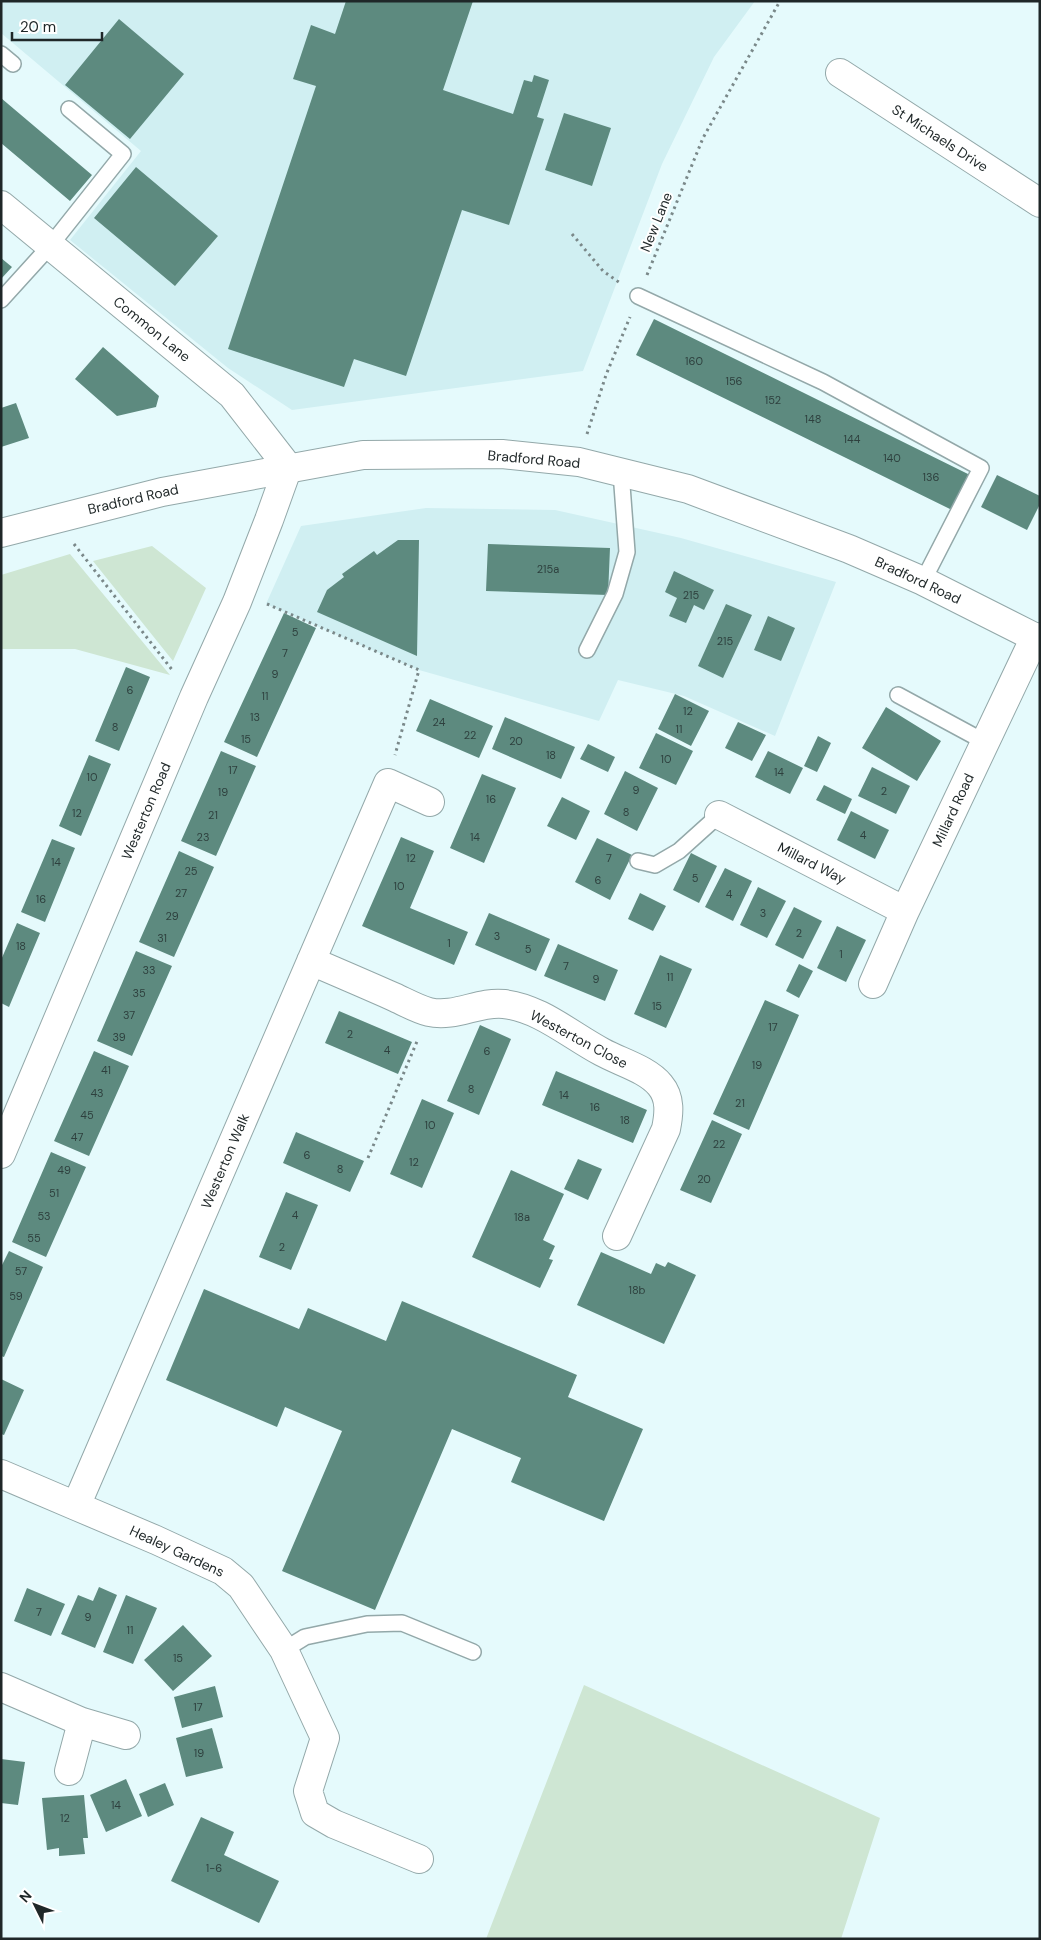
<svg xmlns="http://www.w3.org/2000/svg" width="1041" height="1940" font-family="'DM Sans',sans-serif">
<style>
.built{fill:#d0eff2}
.green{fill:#cee6d3}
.building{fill:#5d8a7f}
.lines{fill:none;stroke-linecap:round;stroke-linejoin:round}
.service-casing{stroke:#93a8a9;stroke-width:18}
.minor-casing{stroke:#93a8a9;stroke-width:30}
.tertiary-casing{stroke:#93a8a9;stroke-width:30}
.primary-casing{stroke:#93a8a9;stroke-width:30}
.path{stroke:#7a8889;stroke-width:3;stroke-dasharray:2.5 4;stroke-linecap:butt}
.service{stroke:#fff;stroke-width:15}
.minor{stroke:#fff;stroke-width:28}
.tertiary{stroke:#fff;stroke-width:28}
.primary{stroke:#fff;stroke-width:28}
.labels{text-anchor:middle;stroke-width:4;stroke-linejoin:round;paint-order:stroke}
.number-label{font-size:11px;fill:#2e403e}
.street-label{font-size:14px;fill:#1f2728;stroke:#fff}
</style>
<rect width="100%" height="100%" fill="#e5fafc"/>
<!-- built -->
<path class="built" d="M1,1H755L714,57L662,164L583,371L292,410L228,368L70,240L141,151L1,33Z
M426,508L555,510L681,538L836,582L775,736L684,696L618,680L599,721L419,670L266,604L301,526Z"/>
<!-- green -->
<path class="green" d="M152,546L206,588L173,661L93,561Z
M70,554L170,675L75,649H1V575Z
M584,1685L880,1818L841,1939H486Z"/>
<!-- building -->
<path class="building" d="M346,1H473L443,90L513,114L524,80L532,82L534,75L549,80L537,117L544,119L509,225L462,210L406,376L354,359L344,387L228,349L316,86L293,79L311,25L335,34Z
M119,19L184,74L130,139L65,85Z
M1,98L92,175L70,201L1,143Z
M564,113L611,128L592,186L545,170Z
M136,167L218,236L175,286L94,218Z
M1,258L12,267L1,279Z
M654,319L970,475L952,510L636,355Z
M103,347L159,396L156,407L117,416L75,379Z
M16,403L29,438L1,447V408Z
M997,475L1040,496V504L1027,530L981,507Z
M398,540H419L417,656L317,612L327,590L344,577L342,574L374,551L377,555Z
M488,544L610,548L608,595L486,591Z
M674,571L714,590L704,610L694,605L686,623L669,616L677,598L665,592Z
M726,604L752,615L723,678L698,666Z
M284,613L316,628L257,757L224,742Z
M768,616L795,628L781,661L754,650Z
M126,667L150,677L119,751L95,741Z
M675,694L709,711L691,746L658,729Z
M430,699L493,726L479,758L416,731Z
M886,707L941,741L917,781L862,748Z
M505,717L575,747L561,779L492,749Z
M738,722L766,735L752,761L725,748Z
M656,733L693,751L676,785L639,768Z
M818,736L831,743L817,772L804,766Z
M588,744L615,757L608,772L580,759Z
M221,751L256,766L216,856L181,841Z
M768,751L803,768L790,794L755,777Z
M89,755L111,764L81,836L59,826Z
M872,767L910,786L896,814L858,796Z
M625,771L658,788L637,831L604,814Z
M482,774L516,788L484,863L450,848Z
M824,785L852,799L845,814L816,800Z
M562,797L590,811L576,840L547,826Z
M851,811L889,830L875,859L837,840Z
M401,837L434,851L410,908L468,932L454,965L362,926Z
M597,838L632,855L610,900L575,882Z
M52,839L75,848L45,922L21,912Z
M179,851L214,867L174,957L139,942Z
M691,853L717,866L699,903L673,890Z
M725,868L752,881L733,921L705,907Z
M758,887L786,901L767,938L740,925Z
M640,893L666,906L653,931L628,919Z
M794,907L822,921L803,959L775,945Z
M489,913L550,939L536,971L475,945Z
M17,923L40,933L9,1007L1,1003V960Z
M837,926L866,940L846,982L817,968Z
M558,944L618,970L605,1001L544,976Z
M136,951L172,966L132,1056L97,1041Z
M660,955L692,969L666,1028L634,1014Z
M799,964L813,971L799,998L786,991Z
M765,1000L799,1015L749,1130L713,1114Z
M339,1011L412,1042L398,1074L325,1043Z
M480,1025L511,1039L479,1115L447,1101Z
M94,1051L129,1066L89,1156L54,1141Z
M556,1071L647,1110L633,1143L542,1105Z
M422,1099L454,1113L422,1188L390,1174Z
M712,1120L742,1134L711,1203L680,1190Z
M296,1132L364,1161L350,1192L283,1163Z
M51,1152L86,1167L46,1257L12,1242Z
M578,1159L602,1169L588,1200L564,1189Z
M511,1170L564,1194L543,1240L555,1246L549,1259L553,1260L540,1288L472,1257Z
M286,1192L318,1205L291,1270L259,1257Z
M9,1251L43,1267L4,1357L1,1356V1267Z
M601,1252L651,1274L656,1263L665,1267L668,1262L696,1275L664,1344L577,1305Z
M204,1289L299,1329L308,1308L386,1341L402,1301L577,1375L568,1397L643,1429L604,1521L511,1482L521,1458L452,1429L375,1610L282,1571L342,1431L285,1407L277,1427L166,1380Z
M1,1379L24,1390L4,1435L1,1434Z
M99,1587L117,1595L95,1648L61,1634L78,1595L93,1601Z
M27,1588L65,1604L51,1636L14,1621Z
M126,1595L157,1608L133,1664L103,1652Z
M183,1625L212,1656L173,1691L144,1660Z
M215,1686L223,1717L182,1728L174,1697Z
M212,1728L223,1768L186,1777L176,1738Z
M1,1759L25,1762L18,1805L1,1803Z
M126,1779L142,1816L106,1832L90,1795Z
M165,1783L174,1805L148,1817L139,1794Z
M84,1795L88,1838H83L85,1854L59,1856V1848L47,1850L42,1798Z
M201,1817L234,1832L224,1855L279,1881L259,1923L171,1881Z"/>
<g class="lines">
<!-- service casing -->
<g class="service-casing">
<path id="service" d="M1,54L13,64
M638,296L823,382L981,468L923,581
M1,300L50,246L123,154L69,109
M587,650L615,594L627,552L621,472
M898,695L985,742
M638,861L655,865L679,851L719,815
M284,1650L305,1637L367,1624L402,1623L473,1652"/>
</g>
<!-- minor casing -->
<g class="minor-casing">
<path id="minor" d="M840,73L1040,203
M719,815L905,911
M311,961C339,973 367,985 394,997C405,1002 417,1009 429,1012C455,1018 479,1001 504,1004C540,1008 570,1035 602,1052C620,1062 647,1069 660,1085C671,1098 669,1114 666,1129L617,1236
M873,984L905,911L1035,637
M1,1474L76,1506L388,783L430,802
M76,1506L156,1540L223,1571L241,1586L284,1650L325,1738L308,1791L315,1813L334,1824L419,1859
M1,1687L82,1722L126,1735
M69,1771L82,1722"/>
</g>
<!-- tertiary casing -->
<g class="tertiary-casing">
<path id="tertiary" d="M1,205L232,395L288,467L269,520L237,602L194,697L1,1154"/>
</g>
<!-- primary casing -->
<g class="primary-casing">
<path id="primary" d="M1,533L162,492L363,455L502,454L579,462L688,489L849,549L923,581L1040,640"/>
</g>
<!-- path -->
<path class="path" d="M572,234L603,271L620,283
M647,275L703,138L780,1
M587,434L606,375L630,317
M74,544L173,671
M267,604L419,670L395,755
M368,1158L418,1039"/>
<!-- service -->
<use href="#service" class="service"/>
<!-- minor -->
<use href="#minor" class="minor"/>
<!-- tertiary -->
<use href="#tertiary" class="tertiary"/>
<!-- primary -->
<use href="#primary" class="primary"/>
</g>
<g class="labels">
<!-- number labels -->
<g class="number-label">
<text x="694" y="365">160</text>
<text x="734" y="385">156</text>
<text x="773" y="404">152</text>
<text x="813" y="423">148</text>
<text x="852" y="443">144</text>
<text x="892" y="462">140</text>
<text x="931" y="481">136</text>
<text x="548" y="573">215a</text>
<text x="691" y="599">215</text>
<text x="295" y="636">5</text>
<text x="725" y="645">215</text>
<text x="285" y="657">7</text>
<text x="275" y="678">9</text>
<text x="130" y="694">6</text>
<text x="265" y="700">11</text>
<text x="688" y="715">12</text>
<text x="255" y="721">13</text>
<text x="439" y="726">24</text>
<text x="115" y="731">8</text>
<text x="679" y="733">11</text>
<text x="470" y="739">22</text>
<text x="246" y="743">15</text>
<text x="516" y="745">20</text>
<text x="551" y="759">18</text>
<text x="666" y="763">10</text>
<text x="233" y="774">17</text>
<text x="779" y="776">14</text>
<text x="92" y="781">10</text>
<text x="636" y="794">9</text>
<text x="884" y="795">2</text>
<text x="223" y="796">19</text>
<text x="491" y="803">16</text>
<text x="626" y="816">8</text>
<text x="77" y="817">12</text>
<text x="213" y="819">21</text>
<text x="863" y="839">4</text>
<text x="203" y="841">23</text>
<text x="475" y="841">14</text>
<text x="411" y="862">12</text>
<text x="609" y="862">7</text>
<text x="56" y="866">14</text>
<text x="191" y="875">25</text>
<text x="695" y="882">5</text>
<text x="598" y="884">6</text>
<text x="399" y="890">10</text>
<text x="181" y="897">27</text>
<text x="729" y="898">4</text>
<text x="41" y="903">16</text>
<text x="763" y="917">3</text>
<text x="172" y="920">29</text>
<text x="799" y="937">2</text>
<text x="497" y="940">3</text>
<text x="162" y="942">31</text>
<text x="449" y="947">1</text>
<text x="21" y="950">18</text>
<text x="528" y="953">5</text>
<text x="841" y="958">1</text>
<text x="566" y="970">7</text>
<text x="149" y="974">33</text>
<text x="670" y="981">11</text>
<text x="596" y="983">9</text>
<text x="139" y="997">35</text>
<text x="657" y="1010">15</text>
<text x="129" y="1019">37</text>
<text x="773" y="1031">17</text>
<text x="350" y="1038">2</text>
<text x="119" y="1041">39</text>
<text x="387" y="1054">4</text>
<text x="487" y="1055">6</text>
<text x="757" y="1069">19</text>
<text x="106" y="1074">41</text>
<text x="471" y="1093">8</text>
<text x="97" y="1097">43</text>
<text x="564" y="1099">14</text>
<text x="740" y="1107">21</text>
<text x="595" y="1111">16</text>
<text x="87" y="1119">45</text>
<text x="625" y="1124">18</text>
<text x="430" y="1129">10</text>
<text x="77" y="1141">47</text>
<text x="719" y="1148">22</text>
<text x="307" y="1159">6</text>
<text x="414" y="1166">12</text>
<text x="340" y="1173">8</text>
<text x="64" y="1174">49</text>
<text x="704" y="1183">20</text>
<text x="54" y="1197">51</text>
<text x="295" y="1219">4</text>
<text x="44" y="1220">53</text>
<text x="522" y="1221">18a</text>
<text x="34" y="1242">55</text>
<text x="282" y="1251">2</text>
<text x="21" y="1275">57</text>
<text x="637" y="1294">18b</text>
<text x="16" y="1300">59</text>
<text x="39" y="1616">7</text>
<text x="88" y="1621">9</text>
<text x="130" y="1634">11</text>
<text x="178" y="1662">15</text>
<text x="198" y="1711">17</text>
<text x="199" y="1757">19</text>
<text x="116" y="1809">14</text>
<text x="65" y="1822">12</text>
<text x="214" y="1872">1-6</text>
</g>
<!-- street labels -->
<g class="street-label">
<text transform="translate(940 138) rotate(33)" y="5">St Michaels Drive</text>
<text transform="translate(656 222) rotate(-68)" y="5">New Lane</text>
<text transform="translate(152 329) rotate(39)" y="5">Common Lane</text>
<text transform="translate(534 459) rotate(5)" y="5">Bradford Road</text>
<text transform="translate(133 499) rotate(-13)" y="5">Bradford Road</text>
<text transform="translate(918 580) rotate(25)" y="5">Bradford Road</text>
<text transform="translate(953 810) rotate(-65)" y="5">Millard Road</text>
<text transform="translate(146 811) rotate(-67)" y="5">Westerton Road</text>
<text transform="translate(812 863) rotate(27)" y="5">Millard Way</text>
<text transform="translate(579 1039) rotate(28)" y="5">Westerton Close</text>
<text transform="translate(225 1161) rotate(-67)" y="5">Westerton Walk</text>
<text transform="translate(177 1551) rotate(25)" y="5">Healey Gardens</text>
</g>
</g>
<!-- border -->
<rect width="1041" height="1940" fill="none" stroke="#1f2728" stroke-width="5"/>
<!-- north arrow -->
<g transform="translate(35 1905) rotate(312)" stroke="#ffffff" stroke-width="4" paint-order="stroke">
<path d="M0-4L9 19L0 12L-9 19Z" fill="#1f2728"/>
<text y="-8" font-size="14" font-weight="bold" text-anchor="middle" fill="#1f2728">N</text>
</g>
<!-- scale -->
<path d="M12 32v8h90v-8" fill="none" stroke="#1f2728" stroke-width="2.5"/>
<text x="20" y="32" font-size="15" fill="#1f2728" stroke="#ffffff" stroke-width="4" paint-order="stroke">20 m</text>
</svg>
